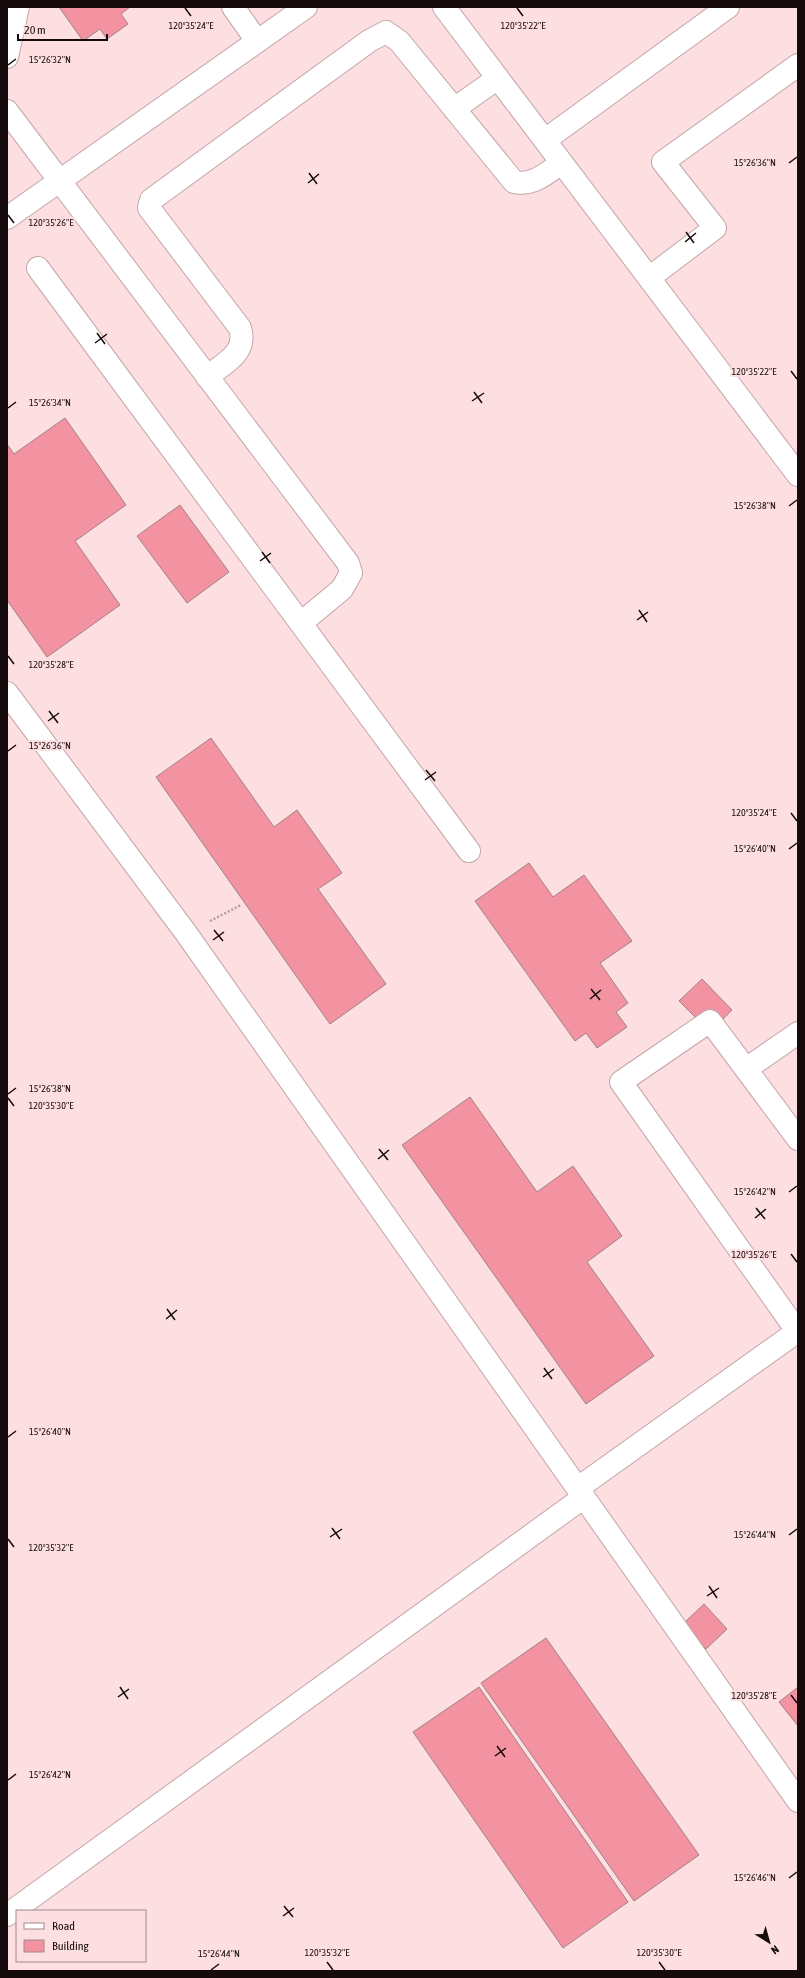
<svg xmlns="http://www.w3.org/2000/svg" width="805" height="1978" font-family="'Asap Condensed',sans-serif">
<style>
.building{fill:#f393a1;stroke:#9e8285}
.lines{fill:none;stroke-linecap:round;stroke-linejoin:round}
.minor-casing{stroke:#c3a5a8;stroke-width:24}
.path{stroke:#b59c9f;stroke-width:2.5;stroke-dasharray:2 2;stroke-linecap:butt}
.minor{stroke:#fff;stroke-width:22}
.ticks{fill:none;stroke:#150b0c;stroke-width:1.5}
.ticks-label{font-size:10px;text-anchor:middle;fill:#150b0c;stroke:#fddee1;stroke-width:4;stroke-linejoin:round;paint-order:stroke}
</style>
<rect width="100%" height="100%" fill="#fddee1"/>
<!-- building -->
<path class="building" d="M59,7H130L121,14L128,24L107,39L100,29L83,41Z
M65,418L126,505L75,541L120,605L47,657L7,600V444L14,454Z
M180,505L229,572L187,603L137,536Z
M211,738L274,827L297,810L342,873L318,889L386,984L330,1024L156,777Z
M529,863L553,897L584,875L632,941L600,963L628,1003L616,1012L627,1027L597,1048L586,1033L575,1041L475,901Z
M702,979L732,1010L710,1032L679,1001Z
M470,1097L537,1192L573,1166L622,1236L587,1262L654,1356L586,1404L402,1145Z
M704,1604L727,1629L706,1649L683,1624Z
M546,1638L699,1855L634,1901L481,1683Z
M479,1687L628,1902L563,1948L413,1732Z
M798,1687V1726L779,1702Z"/>
<g class="lines">
<!-- minor casing -->
<g class="minor-casing">
<path id="minor" d="M233,7L257,41
M444,7L798,475
M7,57L18,7
M454,109L498,78
M7,111L348,563L351,573L342,589L301,623
M545,140L728,7
M7,218L306,7
M38,268L469,851
M649,278L715,228L663,162L798,65
M207,377C224,363 248,353 240,328L149,208L151,200L369,41L386,32L399,41L514,182C534,186 546,173 562,163
M7,693L186,933L798,1801
M746,1069L798,1033
M797,1331L621,1082L710,1021L798,1139
M578,1488L798,1331
M7,1915L584,1497"/>
</g>
<!-- path -->
<path class="path" d="M210,921L241,905"/>
<!-- minor -->
<use href="#minor" class="minor"/>
</g>
<!-- ticks -->
<path class="ticks" d="M185,8L191,16M517,8L523,16M8,65L16,59M789,163L797,157M309,173L317,184M308,183L319,174M8,215L14,223M686,232L694,243M685,242L696,233M97,333L105,344M95,343L107,334M791,371L797,379M474,392L482,403M472,401L484,393M8,408L16,402M789,506L797,500M262,552L270,563M260,561L271,553M639,610L647,622M637,620L648,612M8,656L14,664M49,711L58,723M48,721L59,713M8,751L16,745M426,770L435,781M425,780L436,772M791,813L797,821M789,849L797,843M214,930L223,941M213,940L224,932M591,989L600,1000M590,999L601,990M8,1094L16,1088M8,1098L14,1106M379,1149L388,1160M378,1159L389,1150M789,1192L797,1186M756,1208L765,1219M755,1218L766,1209M791,1254L797,1262M167,1309L175,1320M166,1319L177,1310M544,1368L552,1379M543,1377L554,1369M8,1437L16,1431M332,1528L340,1539M789,1535L797,1529M330,1537L342,1529M8,1539L14,1547M709,1586L717,1598M707,1596L719,1588M120,1687L128,1699M791,1695L797,1703M118,1697L129,1689M497,1746L505,1757M495,1756L506,1748M8,1780L16,1774M789,1878L797,1872M284,1906L293,1917M283,1916L294,1908M327,1962L333,1970M659,1962L665,1970M211,1970L219,1964"/>
<g class="ticks-label">
<text x="191" y="29">120°35'24"E</text>
<text x="523" y="29">120°35'22"E</text>
<text x="50" y="63">15°26'32"N</text>
<text x="755" y="166">15°26'36"N</text>
<text x="51" y="226">120°35'26"E</text>
<text x="754" y="375">120°35'22"E</text>
<text x="50" y="406">15°26'34"N</text>
<text x="755" y="509">15°26'38"N</text>
<text x="51" y="668">120°35'28"E</text>
<text x="50" y="749">15°26'36"N</text>
<text x="754" y="816">120°35'24"E</text>
<text x="755" y="852">15°26'40"N</text>
<text x="50" y="1092">15°26'38"N</text>
<text x="51" y="1109">120°35'30"E</text>
<text x="755" y="1195">15°26'42"N</text>
<text x="754" y="1258">120°35'26"E</text>
<text x="50" y="1435">15°26'40"N</text>
<text x="755" y="1538">15°26'44"N</text>
<text x="51" y="1551">120°35'32"E</text>
<text x="754" y="1699">120°35'28"E</text>
<text x="50" y="1778">15°26'42"N</text>
<text x="755" y="1881">15°26'46"N</text>
<text x="327" y="1956">120°35'32"E</text>
<text x="659" y="1956">120°35'30"E</text>
<text x="219" y="1957">15°26'44"N</text>
</g>
<!-- border -->
<rect width="805" height="1978" fill="none" stroke="#150b0c" stroke-width="16"/>
<!-- legend -->
<rect x="16" y="1910" width="130" height="52" fill="#fddee1" stroke="#a08a8c"/>
<rect x="24" y="1923" width="20" height="6" fill="#ffffff" stroke="#a08a8c"/>
<text x="52" y="1930" font-size="12" fill="#150b0c">Road</text>
<rect x="24" y="1940" width="20" height="12" fill="#f393a1" stroke="#a08a8c"/>
<text x="52" y="1950" font-size="12" fill="#150b0c">Building</text>
<!-- north arrow -->
<g transform="translate(769 1942) rotate(143)" stroke="#fddee1" stroke-width="3" paint-order="stroke">
<path d="M0-3L7 15L0 10L-7 15Z" fill="#150b0c"/>
<text y="-6" font-size="11" font-weight="bold" text-anchor="middle" fill="#150b0c">N</text>
</g>
<!-- scale -->
<path d="M18 34v6h89v-6" fill="none" stroke="#150b0c" stroke-width="2"/>
<text x="24" y="34" font-size="12" fill="#150b0c" stroke="#fddee1" stroke-width="3" paint-order="stroke">20 m</text>
</svg>
